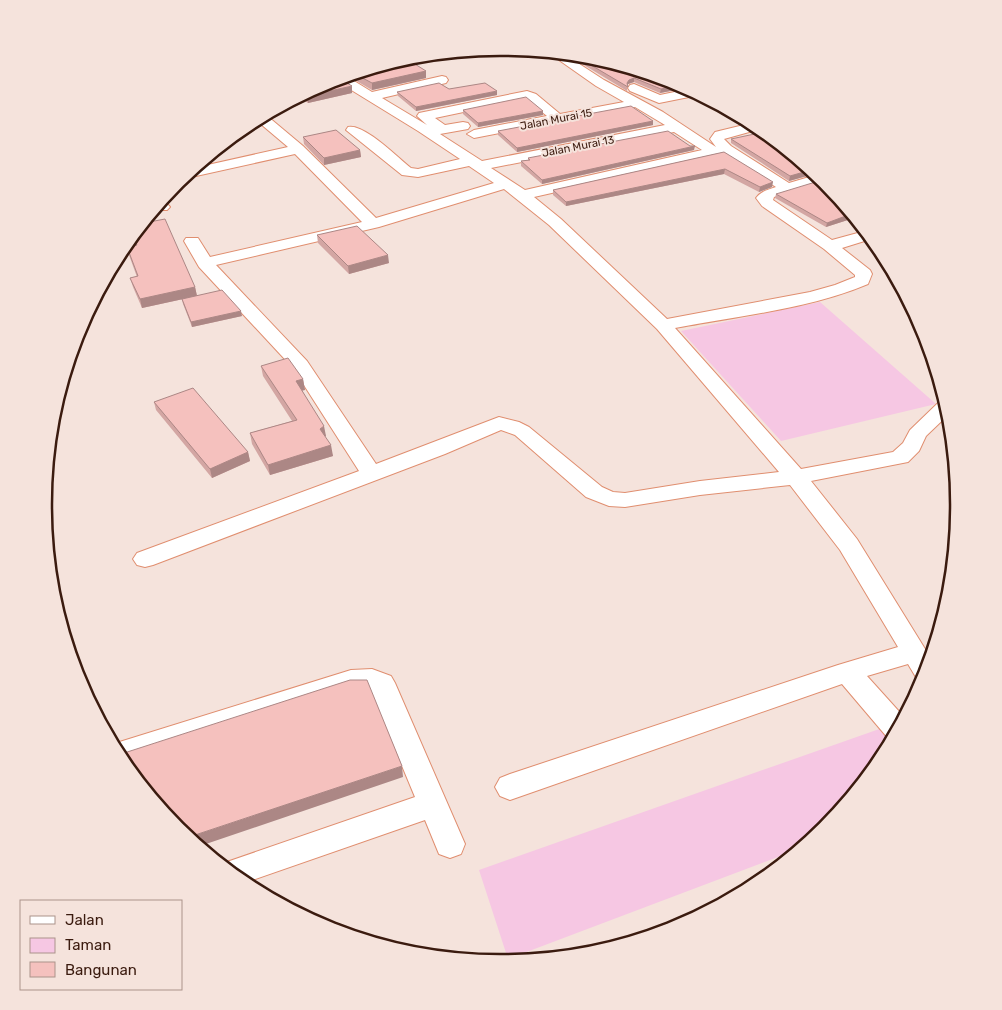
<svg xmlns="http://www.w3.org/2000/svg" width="1002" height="1010" font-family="Rubik,sans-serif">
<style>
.green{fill:#f6c7e3}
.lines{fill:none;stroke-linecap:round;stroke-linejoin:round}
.minor-casing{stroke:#e08e6f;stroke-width:2}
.minor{fill:#fff;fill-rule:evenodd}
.wall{fill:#d3a6a3}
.shaded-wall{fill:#ac8785}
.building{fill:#f5c1be;stroke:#ac8785}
.labels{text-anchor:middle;stroke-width:4;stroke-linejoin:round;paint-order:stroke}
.far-street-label{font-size:11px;fill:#3b1b0f;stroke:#f5e3dc}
.rim{fill:none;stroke:#3b1b0f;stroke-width:2.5}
</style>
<rect width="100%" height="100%" fill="#f5e3dc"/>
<!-- green -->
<path class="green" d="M820,302L936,404L781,441L681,331Z
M885,727L893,736C871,778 837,818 799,849L508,959L479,870Z"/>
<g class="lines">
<!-- minor casing -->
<g class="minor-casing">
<path id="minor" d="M549,53L564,54L604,80L663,112L716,147L710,139L715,132L752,123L760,129L724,139L731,146L789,183L816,175L824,181L774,197L773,200L832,240L865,231L871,239L842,248L870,270L872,274L868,284C809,309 738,316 675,328L801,469L893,452L903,443L910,430L939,402L945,400L949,414L926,436L919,451L908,462L811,481L857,539L930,657L923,681L917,679L908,664L867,676L904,717L892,739L887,737L842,684L510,800L500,796L495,787L500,778L510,774L838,665L898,647L840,550L790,485L700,495L625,507L609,506L586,497L515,435L501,430L445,454L153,565L145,567L137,565L133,559L137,553L359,471L293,368L199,267L184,241L186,238H198L210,257L362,222L295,154L187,178L183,177L194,168L288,147L256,120L266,115L303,146L376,218L494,183L469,166L418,177L402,175L346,130L348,127C364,123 398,158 411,168L418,169L460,159L418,131L335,80L346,76L372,92L442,76L446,77L448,80L446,83L382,98L427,125L417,116L419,113L527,91L536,94L560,114L624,102L596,86ZM526,99L547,116L474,130L467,134L474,138L635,107L665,125L482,161L440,134L468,129L470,126L468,123L463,122L445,125L435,118ZM674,132L702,150L525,190L491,168ZM724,154L776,187C768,190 761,191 756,198L762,206L824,249L855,275V277L835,285L810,292L667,319L561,219L534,197ZM504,189L549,225L657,329L779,472L700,481L625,493L613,492L602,487L529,427L519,422L499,417L376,464L307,361L216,265L379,227Z
M634,84L660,95L689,89L699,95L659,103L630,91L628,88L630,85Z
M163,199L170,207L167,210H157L156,209Z
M372,669L391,676L395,683L465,844L461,854L450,858L439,854L425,820L244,883L221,864L415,797L370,689L351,690L125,764L113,744L351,670Z"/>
</g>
<!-- minor -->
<use href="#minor" class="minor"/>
</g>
<!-- wall -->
<path class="wall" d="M574,55L590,57L676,83L686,88L660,93L634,82L628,84L627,85V91L579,62V58Z
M383,65L426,71V78L372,90L348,76Z
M325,83L352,93L308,103L300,97Z
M449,89L497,95L416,111L398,96L397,92Z
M463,110L543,111V115L478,127L463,114Z
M653,121V125L517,152L498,135V131Z
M303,137L360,150L361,157L324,165L304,144Z
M731,139L814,174L789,181L731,143Z
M694,150L542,184L521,166V161L528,160V158Z
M724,152L772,187L759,192L724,174L566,206L553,195V190Z
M776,194L854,218L826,227L775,198Z
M144,223L195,287L197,296L142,308L133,287L130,278L137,277L129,255L127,247L135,245L131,239Z
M317,235L389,263L349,274L318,243Z
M182,299L242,316L192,327L183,304Z
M261,366L303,379L305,390H302L326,436L325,437L333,456L270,475L252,444L250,433L292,421L263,376Z
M154,402L248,452L250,461L212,478L156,410Z"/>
<!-- shaded-wall -->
<path class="shaded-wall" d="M426,71V78L372,90V83Z
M634,78V82L628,84L626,87L627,83L629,80Z
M680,85L686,88L660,93L661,89Z
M352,86V93L308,103L307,96Z
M497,91V95L416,111V107Z
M543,111V115L478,127V123Z
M653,121V125L517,152V148Z
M695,146L694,150L542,184V180Z
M360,150L361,157L324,165V158Z
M725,169L724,174L566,206V202Z
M811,170L814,174L789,181L790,176Z
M773,182L772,187L759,192L760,187Z
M851,214L854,218L826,227L827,223Z
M388,255L389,263L349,274L348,266Z
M195,287L197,296L142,308L140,299Z
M241,311L242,316L192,327L191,322Z
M303,379L305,390L297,392L296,381Z
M324,426L326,436L321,439L320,429Z
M331,445L333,456L270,475L268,465Z
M248,452L250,461L212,478L210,469Z
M402,766L403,777L200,846L189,837Z"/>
<!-- building -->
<path class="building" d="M584,56L590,57L676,83L680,85L661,89L634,78L629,80L627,83L628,87L579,58L585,56Z
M410,61L426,71L372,83L355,74L383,65L384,66Z
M342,80L352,86L307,96L305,94L325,83Z
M439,83L449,89L485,83L497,91L416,107L397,92Z
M526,97L543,111L478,123L463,110Z
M631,106L653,121L517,148L498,131Z
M336,130L360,150L324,158L303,137Z
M668,131L690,146H695L542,180L521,161L530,160L528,158Z
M764,132L811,170L790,176L731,139Z
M724,152L773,182L760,187L725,169L566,202L553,190Z
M822,180L825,182L851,214L827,223L776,194Z
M165,219L195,287L140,299L130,278L138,276L127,247L137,245L132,237L144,223Z
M357,226L388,255L348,266L317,235Z
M222,290L241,311L191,322L182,299Z
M288,358L303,379L296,381L324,426L320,429L331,445L268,465L250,433L297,420L261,366Z
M193,388L248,452L210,469L154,402Z
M350,680H367L402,766L189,837L177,828L121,759L114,747L121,754Z"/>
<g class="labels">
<!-- far-street labels -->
<g class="far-street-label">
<text transform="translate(556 119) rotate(-11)" y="4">Jalan Murai 15</text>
<text transform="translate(578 146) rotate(-11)" y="4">Jalan Murai 13</text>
</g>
</g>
<!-- crop -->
<path d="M0 0H1002V1010H0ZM500 56H502A448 448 0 0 1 950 504V506A448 448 0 0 1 502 954H500A448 448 0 0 1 52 506V504A448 448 0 0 1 500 56Z" fill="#f5e3dc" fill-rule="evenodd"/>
<path class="rim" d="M500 56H502A448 448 0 0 1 950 504V506A448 448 0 0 1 502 954H500A448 448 0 0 1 52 506V504A448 448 0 0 1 500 56Z"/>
<!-- legend -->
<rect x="20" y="900" width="162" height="90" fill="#f5e3dc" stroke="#ab938a"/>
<rect x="30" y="916" width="25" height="8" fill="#ffffff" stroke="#ab938a"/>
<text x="65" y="925" font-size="15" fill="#3b1b0f">Jalan</text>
<rect x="30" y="938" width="25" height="15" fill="#f6c7e3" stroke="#ab938a"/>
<text x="65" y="950" font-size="15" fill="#3b1b0f">Taman</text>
<rect x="30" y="962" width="25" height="15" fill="#f5c1be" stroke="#ab938a"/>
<text x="65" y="975" font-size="15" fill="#3b1b0f">Bangunan</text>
</svg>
